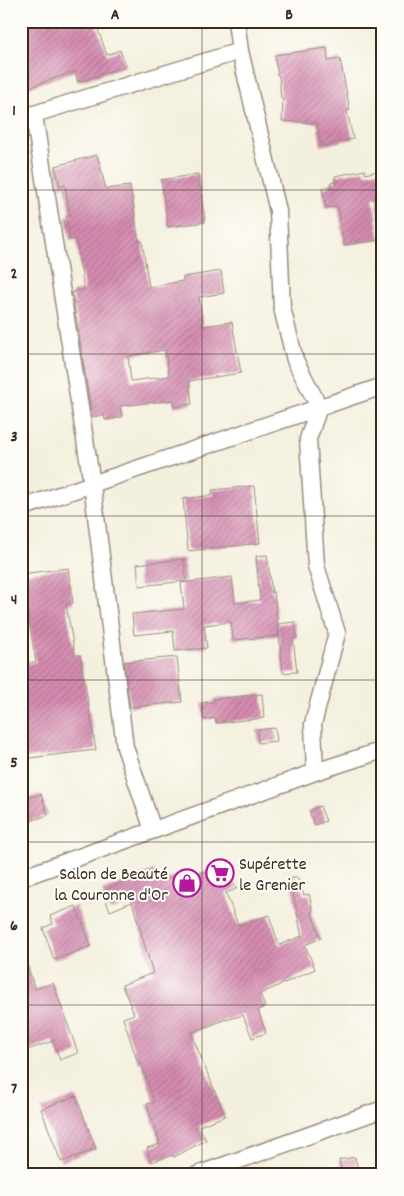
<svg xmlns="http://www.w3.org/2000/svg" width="404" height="1196" font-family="Dekko,sans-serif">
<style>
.building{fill:url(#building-hatch);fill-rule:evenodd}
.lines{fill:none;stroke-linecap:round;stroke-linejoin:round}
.minor-casing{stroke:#988d7e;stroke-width:19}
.minor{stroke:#fff;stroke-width:16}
.grid{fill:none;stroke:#3b2a1e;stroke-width:1;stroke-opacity:0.55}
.labels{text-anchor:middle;stroke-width:4;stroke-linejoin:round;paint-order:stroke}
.poi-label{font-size:18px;fill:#3b2a1e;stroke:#fdfcf7;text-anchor:start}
.neatline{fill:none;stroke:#3b2a1e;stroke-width:2}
.grid-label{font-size:16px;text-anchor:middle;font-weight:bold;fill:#3b2a1e}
</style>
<defs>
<pattern id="building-hatch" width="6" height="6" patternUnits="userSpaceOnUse" patternTransform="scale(1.25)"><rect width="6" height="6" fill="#d58bb1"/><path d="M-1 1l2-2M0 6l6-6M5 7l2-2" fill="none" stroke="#ae728f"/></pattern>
</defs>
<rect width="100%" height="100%" fill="#fdfcf7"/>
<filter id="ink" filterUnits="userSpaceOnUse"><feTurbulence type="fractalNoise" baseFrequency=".02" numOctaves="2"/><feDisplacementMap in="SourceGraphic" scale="10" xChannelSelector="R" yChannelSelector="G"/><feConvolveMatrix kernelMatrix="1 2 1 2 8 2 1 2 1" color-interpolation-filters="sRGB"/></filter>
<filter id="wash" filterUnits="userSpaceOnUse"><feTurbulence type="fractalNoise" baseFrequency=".0096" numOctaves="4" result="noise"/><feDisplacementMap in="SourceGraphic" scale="20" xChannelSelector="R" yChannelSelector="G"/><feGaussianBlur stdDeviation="1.12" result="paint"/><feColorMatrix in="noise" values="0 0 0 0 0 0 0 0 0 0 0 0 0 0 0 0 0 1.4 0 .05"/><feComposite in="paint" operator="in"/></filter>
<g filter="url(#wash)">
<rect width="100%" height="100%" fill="#f4f0de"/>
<g id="blocks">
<!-- building -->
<path class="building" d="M32,21H95L107,55L120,50L126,66L78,82L75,71L31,87L21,58V25Z
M327,48L328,61L340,59L350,110L347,111L353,139L321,146L317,123L282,121L283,99H281L279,75H277V67H276L275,55Z
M97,155L106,189L130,186L139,242L142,241L149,287L183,281V277L221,271L224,293L199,297L203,326L232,322L241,373L189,381L192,404L174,407L173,400L120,406L122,417L105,420L104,415L92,417L72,292L84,290L76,239L70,240L66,216H70L65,185L60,187L55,166ZM165,350L169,376L131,381L128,356Z
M365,170V174L383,170V197L373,198L380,240L344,245L338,206L326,208L322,188L331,186L330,183L336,182L335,176Z
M198,174L205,222L168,227L161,180Z
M254,486L260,543L188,551L183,499L213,495L212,490Z
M267,555L272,593L274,592L279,636L233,640L231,622L204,625L207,648L175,651L173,631L134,635L132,614L184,609L181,583L232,577L235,603L260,600L256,556Z
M184,559L186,581L139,586L137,564Z
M68,568L73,603L66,604L75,655H80L96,750L21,759V664L36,662L27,609L21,610V574Z
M295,622L297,638H293L297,672L283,673L278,624Z
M177,657L182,702L130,707L124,662Z
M262,694L264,718L216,723V718L204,720L202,703L214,702V699Z
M275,728L277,741L258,743L257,730Z
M41,794L48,815L21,824V800Z
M320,806L326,821L314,825L309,811Z
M226,863L236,889L226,893L238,925L269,915L279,945L302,936V937L290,879L297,877L304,895L309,894L313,911L311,912L321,938L305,945L315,969L260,994L265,1007L258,1010L266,1033L252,1038L243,1015L226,1020V1019L191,1033L225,1116L199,1126L206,1140L174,1157L173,1155L151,1162L147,1148L160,1144L147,1104L154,1102L141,1062L138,1063L123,1018L134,1014L122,985L153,973L132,902L110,911L102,891L154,870L159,882L179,874L182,880Z
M76,906L91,946L54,960L43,928L53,924L50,916Z
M21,954H23L35,989L53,983L78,1053L60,1060L53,1041L21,1052Z
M76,1096L96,1149L61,1162L41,1109Z
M355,1157L358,1170H355L357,1175H342L339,1160Z"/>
</g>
</g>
<g filter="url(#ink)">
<use href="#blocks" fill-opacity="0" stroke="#988d7e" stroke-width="1"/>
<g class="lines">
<!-- minor casing -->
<g class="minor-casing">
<path id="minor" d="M236,21L240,51L278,211L282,308L295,360L319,407L308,439L316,566L337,633L313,724L315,772
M34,115L92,484L125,747L153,830
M21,118L240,51
M21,508L383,386
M21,878L315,772L383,750
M197,1175L383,1109"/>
</g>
<!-- minor -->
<use href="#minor" class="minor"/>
</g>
</g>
<!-- grid -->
<path class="grid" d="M202,21V1175M21,190H383M21,354H383M21,516H383M21,680H383M21,842H383M21,1005H383"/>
<!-- icons -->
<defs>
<g id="supermarket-ring" transform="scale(1.4375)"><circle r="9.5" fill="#fdfcf7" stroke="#b5179e" stroke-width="1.5"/><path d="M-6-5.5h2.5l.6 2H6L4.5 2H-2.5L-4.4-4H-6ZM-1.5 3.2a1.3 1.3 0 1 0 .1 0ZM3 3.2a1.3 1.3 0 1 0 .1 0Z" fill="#b5179e"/></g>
<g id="shop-ring" transform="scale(1.4375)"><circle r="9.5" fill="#fdfcf7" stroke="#b5179e" stroke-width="1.5"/><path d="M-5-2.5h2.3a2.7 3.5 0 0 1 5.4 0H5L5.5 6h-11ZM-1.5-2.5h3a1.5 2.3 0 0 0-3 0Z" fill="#b5179e"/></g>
</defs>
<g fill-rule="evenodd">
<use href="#supermarket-ring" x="220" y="873"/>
<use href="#shop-ring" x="187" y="883"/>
</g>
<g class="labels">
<!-- poi labels -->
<g class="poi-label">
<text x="239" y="869">Supérette<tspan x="239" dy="21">le Grenier</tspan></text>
<text x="168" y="879" text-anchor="end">Salon de Beauté<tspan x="168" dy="21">la Couronne d'Or</tspan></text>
</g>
</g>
<!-- margin -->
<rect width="404" height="1196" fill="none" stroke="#fdfcf7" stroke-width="55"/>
<rect x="28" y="28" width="348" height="1140" class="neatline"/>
<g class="grid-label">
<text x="115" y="19">A</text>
<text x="289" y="19">B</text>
<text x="14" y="115">1</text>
<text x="14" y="278">2</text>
<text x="14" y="441">3</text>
<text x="14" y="604">4</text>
<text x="14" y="767">5</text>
<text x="14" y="930">6</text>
<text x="14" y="1093">7</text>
</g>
</svg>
